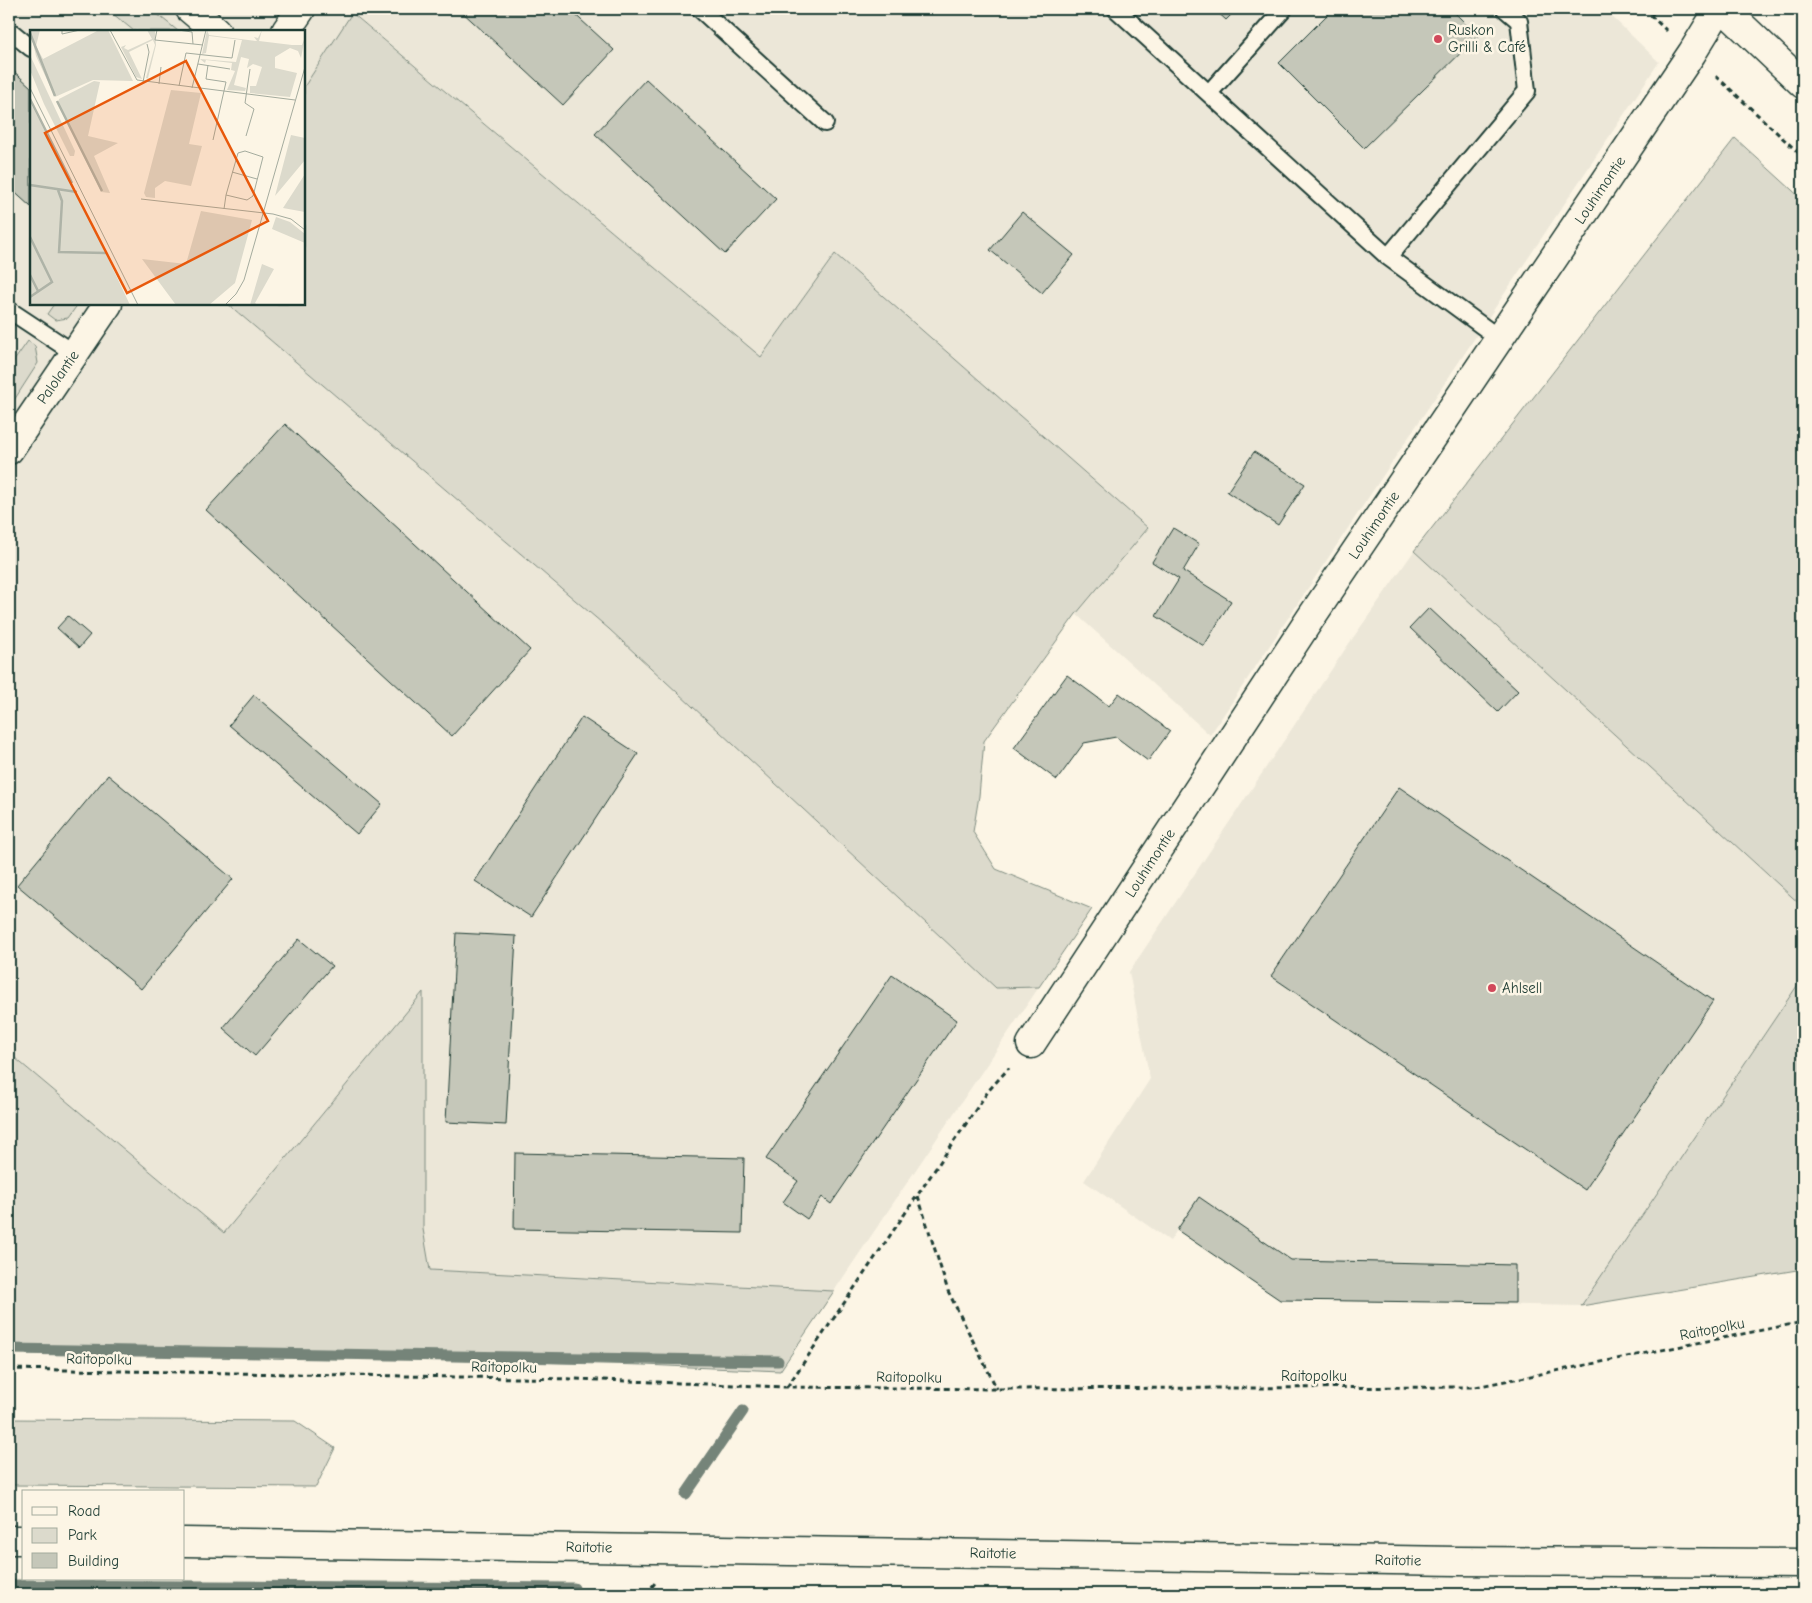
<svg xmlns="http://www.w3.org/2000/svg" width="1812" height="1603" font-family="'Comic Neue',sans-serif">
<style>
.built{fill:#ece7d8}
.green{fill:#dcdacc;stroke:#7e8c80}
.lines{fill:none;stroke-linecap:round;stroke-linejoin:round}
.stream{stroke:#758479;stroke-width:11}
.building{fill:#c5c7b9;stroke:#1f3d34}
.lane-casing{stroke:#1f3d34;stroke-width:20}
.street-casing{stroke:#1f3d34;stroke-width:31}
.secondary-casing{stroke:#1f3d34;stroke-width:31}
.primary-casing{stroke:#1f3d34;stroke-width:31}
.path{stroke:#1f3d34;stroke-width:3;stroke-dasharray:5 4;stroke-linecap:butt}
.lane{stroke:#fcf5e5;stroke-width:16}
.street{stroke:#fcf5e5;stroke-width:28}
.secondary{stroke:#fcf5e5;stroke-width:28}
.primary{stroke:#fcf5e5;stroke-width:28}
.poi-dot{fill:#d1495b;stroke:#fcf5e5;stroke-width:2}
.labels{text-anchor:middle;stroke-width:5;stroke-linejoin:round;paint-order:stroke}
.poi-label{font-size:15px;fill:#1f3d34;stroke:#fcf5e5;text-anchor:start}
.street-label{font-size:15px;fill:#1f3d34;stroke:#fcf5e5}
.inset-river{fill:none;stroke:#aeb3a7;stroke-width:2.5}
.inset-road{fill:none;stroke:#a4ab9e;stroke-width:1}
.view{fill:#e8590c;fill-opacity:0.15;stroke:#e8590c;stroke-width:2.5}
.inset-edge{fill:none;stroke:#1f3d34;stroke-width:2.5}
</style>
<rect width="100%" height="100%" fill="#fcf5e5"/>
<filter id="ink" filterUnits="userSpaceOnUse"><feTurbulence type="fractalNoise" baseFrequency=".02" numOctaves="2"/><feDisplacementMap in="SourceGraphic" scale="10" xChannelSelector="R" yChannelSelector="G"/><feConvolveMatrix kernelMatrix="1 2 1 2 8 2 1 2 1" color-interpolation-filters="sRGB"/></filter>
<g filter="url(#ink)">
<!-- built -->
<path class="built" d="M9,9H1604L1659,62L1210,735L1076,614L1148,528L835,254L761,357L353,13L304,87V31H31V304H228L609,629L996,988L1039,987L834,1291L430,1270L423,1229V993L224,1233L9,1053Z
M1414,551L1803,907V977L1581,1306L1280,1300L1177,1230L1170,1241L1084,1181L1150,1079L1129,972L1348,645Z"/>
<!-- green -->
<path class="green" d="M107,9H151L178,31H134Z
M352,13L761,357L835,254L1148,528L1076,614L984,741L979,796L973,832L996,869L1092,909L1039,987L996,988L609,629L228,304H304V87Z
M1735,138L1803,200V907L1414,551Z
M54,304H78L68,318L55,320L47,314Z
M28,341L35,346L38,363L9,408V368Z
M1803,977V1269L1581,1306Z
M423,992V1229L430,1270L834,1291L780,1371L644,1365L9,1350V1053L224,1233Z
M9,1419L295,1421L335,1448L316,1487L9,1485Z"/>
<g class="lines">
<!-- stream -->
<path class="stream" d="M9,1349L778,1361
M686,1494L743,1411
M9,1585L574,1588
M674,1594L675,1592"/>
</g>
<!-- building -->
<path class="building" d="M459,9H569L614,50L563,105Z
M1214,9H1237L1226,20Z
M1333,9H1451L1478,36L1364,148L1279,63Z
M9,67L31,87V207L9,187Z
M646,79L776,199L725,254L595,134Z
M1022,212L1074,255L1042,293L990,250Z
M285,424L530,650L452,736L206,510Z
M1254,452L1305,484L1278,525L1227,492Z
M1173,528L1199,544L1183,571L1231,601L1204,646L1156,616L1179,579L1152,562Z
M1429,608L1518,691L1498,712L1410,628Z
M68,616L90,635L79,648L57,628Z
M1067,675L1109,706L1119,693L1170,731L1148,761L1116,737L1084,743L1057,780L1014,748Z
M254,695L382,804L357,834L229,725Z
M582,717L638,754L531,917L475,881Z
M108,775L233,879L141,989L17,885Z
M1399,787L1713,1001L1585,1190L1271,976Z
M456,933L516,936L506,1125L446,1122Z
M299,939L332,966L255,1056L223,1028Z
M892,975L957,1020L831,1204L822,1197L807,1219L783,1202L798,1181L766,1159Z
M515,1153L744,1158L742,1233L514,1229Z
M1199,1197L1291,1260L1515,1265V1303L1280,1300L1177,1230Z"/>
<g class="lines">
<!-- lane casing -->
<g class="lane-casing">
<path id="lane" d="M700,9L825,123
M1116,9L1388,257L1500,339
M9,30L31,48
M1209,93L1284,9
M1388,257L1527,91L1519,21L1505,9
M9,310L74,353"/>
</g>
<!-- street casing -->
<g class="street-casing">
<path id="street" d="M190,9L216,31
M286,31L301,9
M9,450L108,304
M1031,1044L1310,619L1692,53L1719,9"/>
</g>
<!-- secondary casing -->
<g class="secondary-casing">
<path id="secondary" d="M1724,9L1803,84"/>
</g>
<!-- primary casing -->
<g class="primary-casing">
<path id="primary" d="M9,1540H24
M184,1542L1457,1561L1803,1563"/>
</g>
<!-- path -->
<path class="path" d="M1644,9L1667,31
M1651,16L1656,9
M1716,76L1803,157
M918,1196L948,1291L997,1389
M9,1369L575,1379L786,1387L997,1389L1475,1387L1803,1322
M787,1387L989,1090L1009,1068
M646,1594L655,1583"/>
<!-- lane -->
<use href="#lane" class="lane"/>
<!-- street -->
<use href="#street" class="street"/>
<!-- secondary -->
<use href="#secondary" class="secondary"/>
<!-- primary -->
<use href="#primary" class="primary"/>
</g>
</g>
<!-- markers -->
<g class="poi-dot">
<circle cx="1438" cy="39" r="5"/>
<circle cx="1492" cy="988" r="5"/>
</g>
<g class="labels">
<!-- poi labels -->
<g class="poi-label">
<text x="1448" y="35">Ruskon<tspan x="1448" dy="17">Grilli &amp; Café</tspan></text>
<text x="1502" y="993">Ahlsell</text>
</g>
<!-- street labels -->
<g class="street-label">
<text transform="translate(1600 190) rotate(-56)" y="5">Louhimontie</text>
<text transform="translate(58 377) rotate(-55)" y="5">Palolantie</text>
<text transform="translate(1374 525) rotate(-56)" y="5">Louhimontie</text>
<text transform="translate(1150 863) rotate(-57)" y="5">Louhimontie</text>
<text transform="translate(1712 1329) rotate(-11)" y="5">Raitopolku</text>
<text transform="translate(99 1359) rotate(1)" y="5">Raitopolku</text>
<text transform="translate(504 1367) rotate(1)" y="5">Raitopolku</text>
<text x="1314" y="1381">Raitopolku</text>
<text transform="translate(909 1377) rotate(1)" y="5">Raitopolku</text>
<text transform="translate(589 1547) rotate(1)" y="5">Raitotie</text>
<text transform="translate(993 1553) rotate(1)" y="5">Raitotie</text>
<text transform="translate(1398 1560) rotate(1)" y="5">Raitotie</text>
</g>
</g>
<!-- overview -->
<g transform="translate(30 30)">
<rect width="275" height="275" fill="#fcf5e5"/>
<path d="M0,0H10L6,16L13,29L69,0H78L103,51L63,50L25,67L6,26ZM117,0H125L126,15L118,48L126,51L116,48L125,15L123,10L99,22L112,49L106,47L91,17L96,15L94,18L98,20L122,9ZM177,0L179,5L227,11L224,7L228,8L232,0L229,11L262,15H272L275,7L271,28L268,21L260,18L245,27V38L267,43L260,67L220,63V56H226L232,37L223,34L217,38L219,29L211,27L204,55L216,58L215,61L197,60L205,41L201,40L202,33L176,30L175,33L170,29L206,32L212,10L179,6L176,23L172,24ZM0,25L45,121L44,126H40L14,74L0,40ZM64,51L70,52L58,106L88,113L64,126L80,163L71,162L28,73L29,69ZM141,60L171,63L159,114L172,116L161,156L135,151L125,158V168L116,167L114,163ZM0,72L60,190L100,275H0ZM261,105L275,108V130L245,166ZM275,144V182L253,178ZM171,181L222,190L205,253L179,275H146L112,229L156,234ZM246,187L260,192L275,204V213L242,199ZM232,234L244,239L225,273L228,275H220Z" fill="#dcdacc"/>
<path class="inset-river" d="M0,3L25,66M0,69L42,153M27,71L72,161M0,155L47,162M28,160L32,171L29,222L76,223M0,207L22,252L0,267M0,245L8,261"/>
<path class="inset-road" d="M32,0V4L50,0M80,0L107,50L265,70M127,0L125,10L173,15M148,0L162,2L163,14M168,34L200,39M178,35L176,49L196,52L183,110M113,52L119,22L117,14M129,54L131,37M149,56L156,23L202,28L205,10M0,58L108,275M162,58L176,0M216,106L224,79L215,73L220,39M202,142L227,149M111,169L243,184L261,189L275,200M194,179L196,165L208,123L215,121L233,127L223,166L217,170L196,165M195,275L206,264L214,250L275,37"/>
<path class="view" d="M156,31L238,191L97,263L15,103Z"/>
<rect width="275" height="275" class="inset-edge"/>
</g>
<!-- margin -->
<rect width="1812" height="1603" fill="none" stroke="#fcf5e5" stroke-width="30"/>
<rect x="15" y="15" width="1782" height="1573" fill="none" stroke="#1f3d34" stroke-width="2" filter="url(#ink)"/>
<!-- legend -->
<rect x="22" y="1490" width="162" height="90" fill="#fcf5e5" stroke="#a4ab9e"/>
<rect x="32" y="1507" width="25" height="8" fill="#fcf5e5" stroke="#a4ab9e"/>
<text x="68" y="1516" font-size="15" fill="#1f3d34">Road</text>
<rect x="32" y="1528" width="25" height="15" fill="#dcdacc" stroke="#a4ab9e"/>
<text x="68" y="1540" font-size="15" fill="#1f3d34">Park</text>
<rect x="32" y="1553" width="25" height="15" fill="#c5c7b9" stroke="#a4ab9e"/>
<text x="68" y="1566" font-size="15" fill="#1f3d34">Building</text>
</svg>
